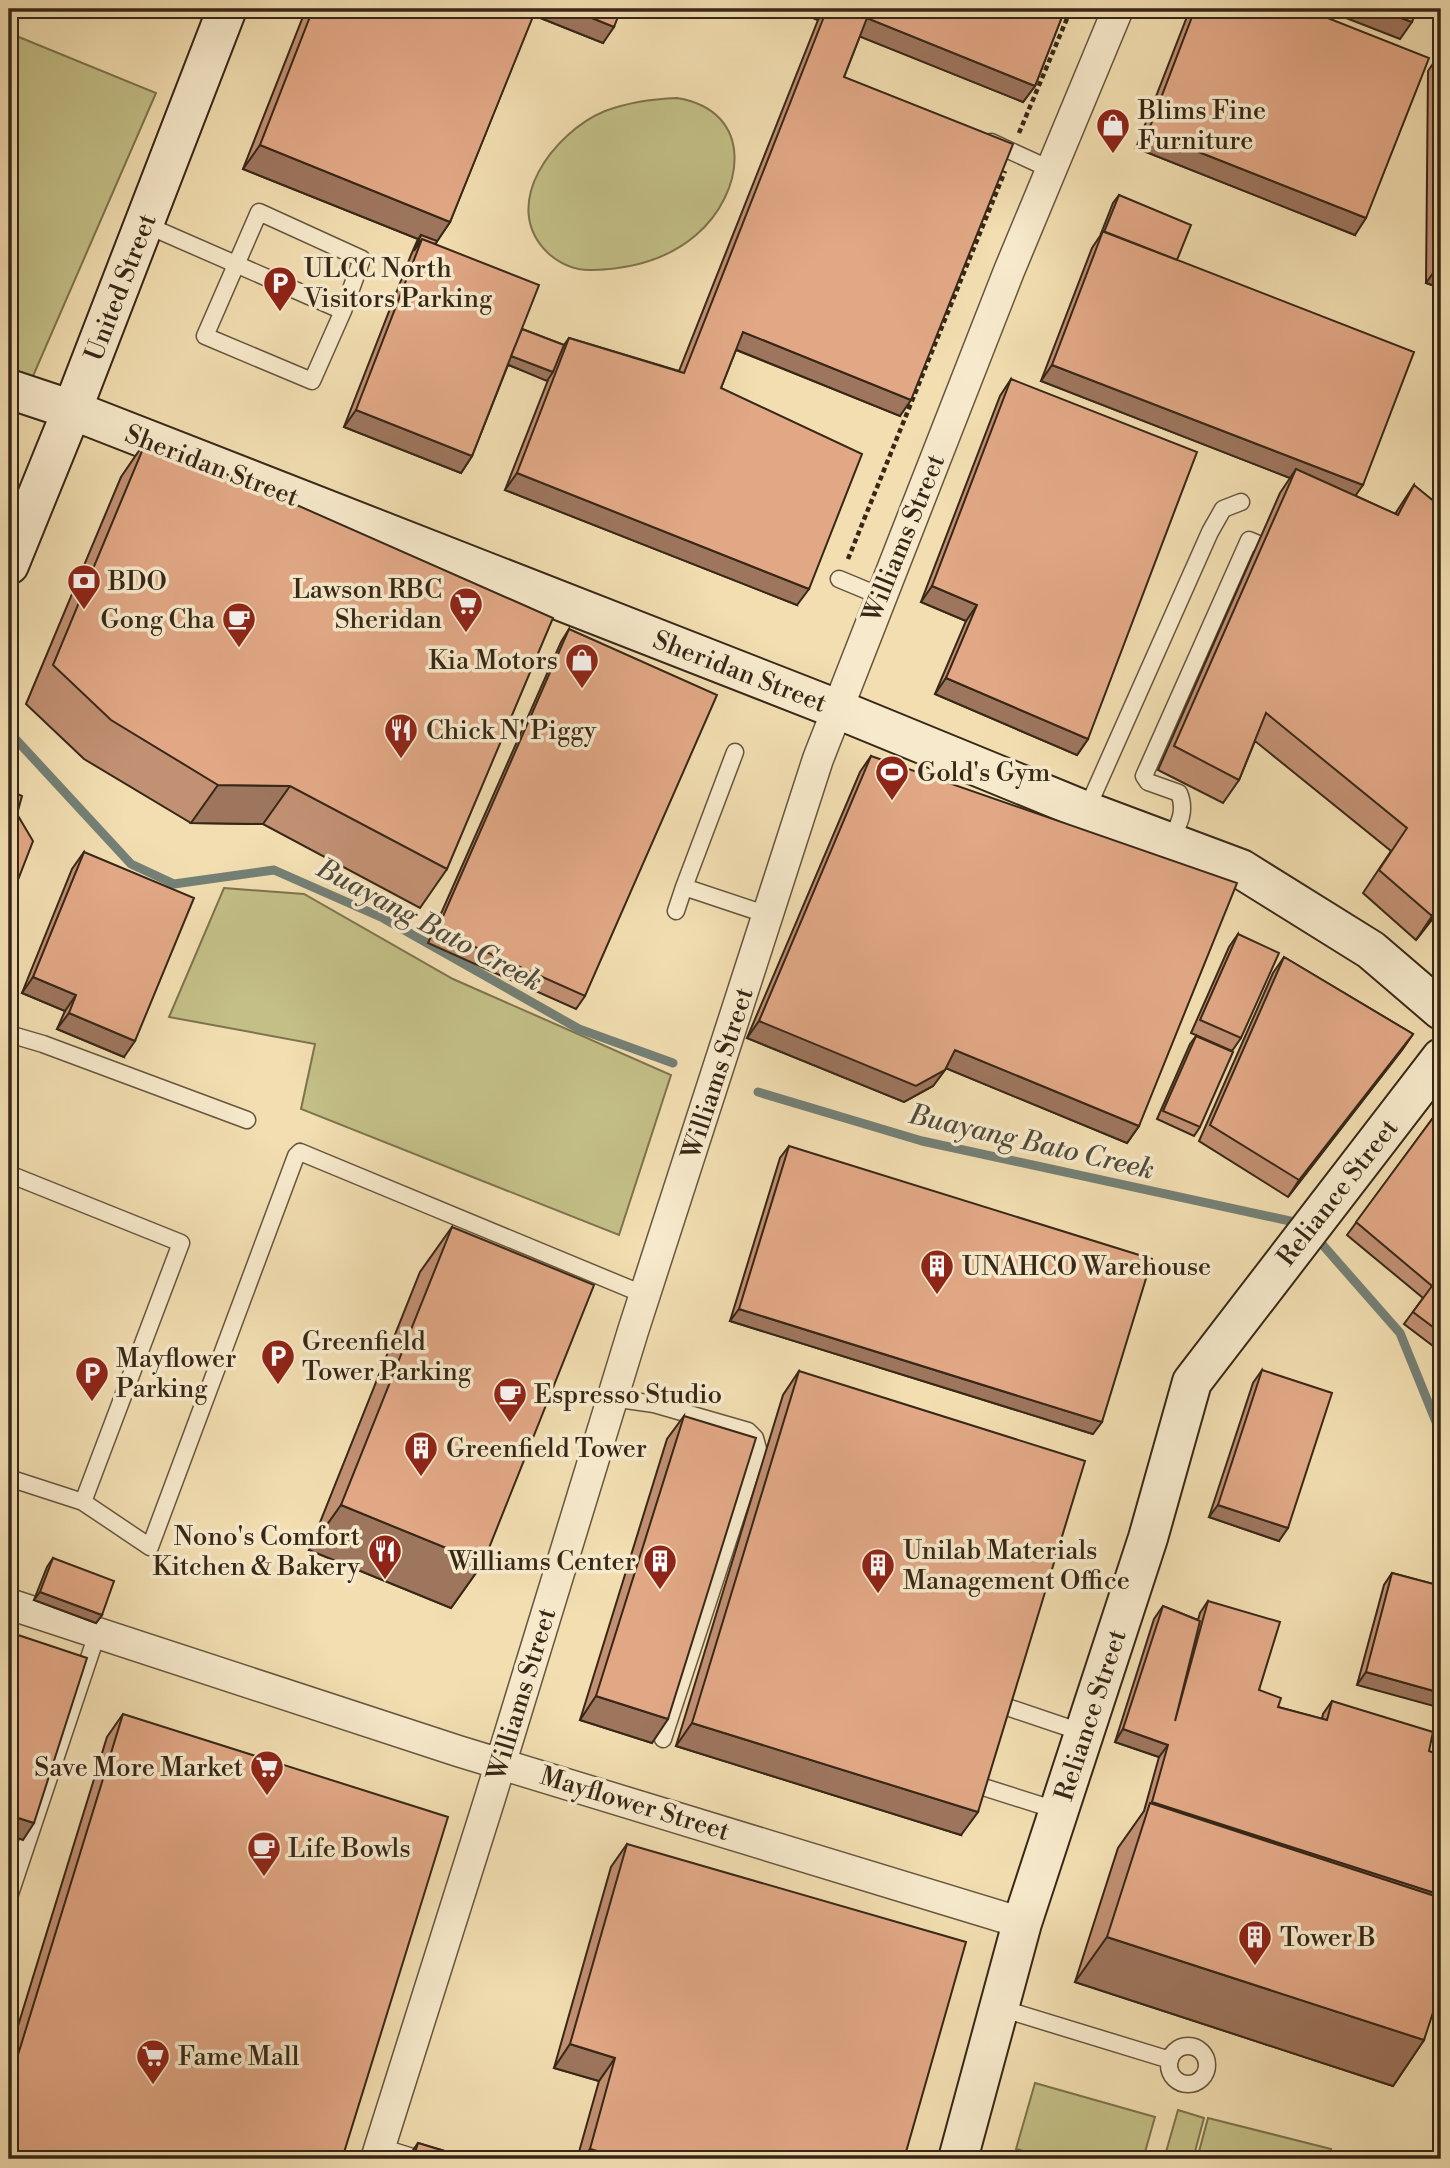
<svg xmlns="http://www.w3.org/2000/svg" width="1450" height="2168" font-family="'Libre Bodoni',serif">
<style>
.green{fill:#c3bf86;stroke:#7d734e;stroke-width:2}
.lines{fill:none;stroke-linecap:round;stroke-linejoin:round}
.stream{stroke:#748076;stroke-width:9}
.lane-casing{stroke:#66553e;stroke-width:19}
.street-casing{stroke:#66553e;stroke-width:33}
.secondary-casing{stroke:#372717;stroke-width:42}
.path{stroke:#372717;stroke-width:4.5;stroke-dasharray:5 3.5;stroke-linecap:butt}
.lane{stroke:#f7eacc;stroke-width:16}
.street{stroke:#f7eacc;stroke-width:30}
.secondary{stroke:#f7eacc;stroke-width:38}
.wall{fill:#c29073;stroke:#372717;stroke-width:2}
.shaded-wall{fill:#9e765e;stroke:#372717;stroke-width:2}
.building{fill:#e2a886;stroke:#372717;stroke-width:2}
.labels{text-anchor:middle;stroke-width:7;stroke-linejoin:round;paint-order:stroke}
.poi-label{font-size:26px;fill:#372717;stroke:#f7eacc;text-anchor:start}
.street-label{font-size:26px;fill:#372717;stroke:#f7eacc}
.water-label{font-size:28px;font-style:italic;fill:#504c3e;stroke:#f7eacc}
</style>
<rect width="100%" height="100%" fill="#f2deb1"/>
<filter id="stains"><feTurbulence type="fractalNoise" baseFrequency=".00286" numOctaves="4"/><feColorMatrix values="0 0 0 0 .2 0 0 0 0 .09 0 0 0 0 .02 0 0 0 .5 -.17"/></filter>
<radialGradient id="worn" r=".72"><stop offset=".6" stop-color="#630" stop-opacity="0"/><stop offset="1" stop-color="#630" stop-opacity=".3"/></radialGradient>
<!-- green -->
<path class="green" d="M9,33L156,93L30,383L9,375Z
M677,98C756,111 745,193 696,235C667,260 630,269 593,270C576,271 562,265 549,254C497,206 554,132 605,111C629,102 652,99 677,98Z
M224,888L304,894L453,979L671,1075L619,1235L301,1109L315,1044L169,1017Z
M1035,2083L1155,2117L1143,2159H1053L1016,2149Z
M1178,2110L1204,2118L1193,2159H1164Z
M1208,2118L1331,2149L1328,2159H1197Z"/>
<g class="lines">
<!-- stream -->
<path class="stream" d="M9,732L131,864L174,884L274,870L383,918L579,1029L673,1063
M758,1092L922,1141L1299,1223
M1321,1243L1400,1333L1441,1434"/>
<!-- lane casing -->
<g class="lane-casing">
<path id="lane" d="M991,142L1052,170
M259,212L362,259L343,311L312,381L205,336Z
M144,224L343,311
M839,579L880,596
M1086,811L1210,532L1223,509L1241,502
M1169,843C1178,826 1187,812 1179,793L1148,782L1144,776L1249,540L1277,552
M684,887L735,752
M676,911L684,887L768,915
M9,1034L43,1044L247,1120
M9,1174L181,1243L83,1502
M612,1398L654,1404L748,1431L755,1438L758,1449L663,1739
M9,1478L83,1502L150,1547L296,1156L300,1152L645,1295
M1001,1705L1084,1733
M977,1785L1059,1811
M9,1897L97,1634
M1000,2008L1170,2060
M1169 2065a19 19 0 1 1 38 0a19 19 0 1 1-38 0Z
M380,2147L419,2159"/>
</g>
<!-- street casing -->
<g class="street-casing">
<path id="street" d="M9,1604L458,1751L1022,1923
M376,2159L490,1798L633,1331L818,759L1009,271L1118,9"/>
</g>
<!-- secondary casing -->
<g class="secondary-casing">
<path id="secondary" d="M9,389L72,410L837,709L1086,811L1241,869L1371,950L1441,1010
M9,565L72,410L227,9
M958,2159L1022,1923L1148,1538L1192,1382L1441,1058"/>
</g>
<!-- path -->
<path class="path" d="M1019,133L1071,9
M848,559L1005,171"/>
<!-- lane -->
<use href="#lane" class="lane"/>
<!-- street -->
<use href="#street" class="street"/>
<!-- secondary -->
<use href="#secondary" class="secondary"/>
</g>
<!-- wall -->
<path class="wall" d="M306,9H482L496,14L498,9H621L603,43L533,15L450,222L435,244L522,329L564,345L569,338L679,371L818,20L791,9H1065L1035,86L1023,102L860,36L844,77L900,416L736,350L721,388L797,605L505,490L548,380L508,365L472,456L461,473L344,427L411,255L418,239L243,169Z
M1190,9H1305L1355,235L1136,148Z
M1439,55L1441,57V288L1426,283L1428,71Z
M1119,195L1177,260L1356,496L1395,514L1414,485L1441,908L1416,940L1363,893L1391,851L1255,741L1239,780L1223,803L1158,770L1280,493L1290,478L1041,381L1092,248L1100,236L1113,203Z
M1011,379L1088,739L1077,755L935,694L966,621L921,602L1000,396Z
M147,439L447,869L420,908L263,824L191,823L84,759L26,704L121,477Z
M569,629L585,996L576,1009L428,943L561,642Z
M871,756L1139,1126L1127,1143L946,1068L933,1086L904,1102L747,1038L860,772Z
M84,852L124,1057L57,1029L65,1011L22,993L72,869Z
M1238,934L1241,1038L1232,1051L1191,1033L1229,947Z
M1284,957L1413,1034L1402,1050L1288,1197L1199,1141L1273,973Z
M1196,1036L1200,1127L1194,1136L1157,1119L1190,1044Z
M1441,1107V1352L1404,1324L1423,1298L1347,1235Z
M789,1146L1093,1434L730,1321L780,1158Z
M452,1227L483,1563L451,1608L309,1550L420,1272Z
M1262,1370L1279,1541L1209,1517L1253,1383Z
M799,1371L961,1835L676,1746L783,1395Z
M684,1416L652,1743L580,1720L667,1439Z
M53,1558L102,1615L96,1623L34,1600L47,1567Z
M1392,1573L1441,1586L1357,1685L1384,1585Z
M1208,1601L1259,1690L1278,1707L1322,1719L1323,1714L1332,1701L1429,1751L1424,2040L1393,2086L1075,1982L1118,1848L1144,1811L1159,1757L1115,1742L1154,1619L1163,1606L1198,1620L1200,1613Z
M123,1714L9,2159V2055L107,1737Z
M627,1844L904,2159H577L599,2081L554,2068L611,1867Z
M418,2143L471,2159H407Z"/>
<!-- shaded-wall -->
<path class="shaded-wall" d="M518,9H570L614,27L603,43Z
M791,9H826L818,20Z
M1323,9H1377L1412,22L1400,39Z
M867,18L1035,86L1023,102L856,35Z
M1148,132L1366,218L1355,235L1136,148Z
M260,145L450,222L434,246L421,235L418,239L243,169Z
M1438,266L1441,268V288L1426,283Z
M743,332L911,400L900,416L732,348Z
M509,355L553,372L547,381L504,363Z
M1052,365L1363,485L1351,502L1296,469L1290,478L1041,381Z
M356,410L472,456L461,473L344,427Z
M517,473L809,589L797,605L505,490Z
M932,586L977,605L966,621L921,602Z
M946,678L1088,739L1077,755L935,694Z
M218,785L290,786L263,824L191,823Z
M9,882L16,885L9,895Z
M1441,905V908L1416,940L1432,916Z
M33,977L76,995L65,1011L22,993Z
M69,1013L135,1041L124,1057L57,1029Z
M759,1021L945,1070L933,1086L904,1102L747,1038Z
M1413,1034L1402,1050L1288,1197L1299,1180Z
M955,1050L1139,1126L1127,1143L943,1067Z
M739,1309L1102,1422L1093,1434L730,1321Z
M341,1505L483,1563L451,1608L309,1550Z
M1218,1505L1288,1528L1279,1541L1209,1517Z
M40,1592L102,1615L96,1623L34,1600Z
M1366,1672L1441,1693V1708L1357,1685Z
M596,1696L668,1719L652,1743L580,1720Z
M692,1723L978,1812L961,1835L676,1746Z
M1123,1729L1168,1745L1159,1757L1115,1742Z
M1152,1802L1441,1895V1911L1149,1807Z
M9,1815L34,1823L23,1840L9,1835Z
M1107,1937L1424,2040L1393,2086L1075,1982Z
M570,2044L615,2058L599,2081L554,2068Z
M590,2149L626,2159H582Z"/>
<!-- building -->
<path class="building" d="M313,9H482L502,17L505,9H536L450,222L260,145Z
M570,9H621L614,27Z
M827,9H1065L1035,86L867,18L844,77L1013,144L911,400L743,332L721,388L862,454L809,589L517,473L569,338L684,373Z
M1195,9H1305L1429,58L1366,218L1148,132Z
M1377,9H1417L1412,22Z
M1439,55L1441,57V268L1438,266Z
M1119,195L1191,225L1177,260L1104,232Z
M1103,231L1414,352L1363,485L1052,365Z
M421,235L437,241L435,244L422,239L414,251Z
M422,239L539,285L472,456L356,410Z
M522,329L564,345L553,372L511,356Z
M1011,379L1197,452L1088,739L946,678L977,605L932,586Z
M147,439L553,618L447,869L290,786L218,785L111,720L53,665Z
M1296,469L1398,515L1414,485L1441,507V905L1432,916L1379,870L1407,828L1266,713L1239,780L1174,746Z
M569,629L717,695L585,996L437,930Z
M871,756L1237,883L1139,1126L955,1050L945,1070L916,1086L759,1021Z
M9,790L22,796L17,814L33,841L16,885L9,882Z
M84,852L194,898L135,1041L69,1013L76,995L33,977Z
M1238,934L1279,953L1241,1038L1200,1020Z
M1284,957L1413,1034L1299,1180L1210,1125Z
M1196,1036L1233,1052L1200,1127L1163,1111Z
M1441,1107V1333L1413,1312L1432,1286L1356,1222Z
M789,1146L1152,1259L1102,1422L739,1309Z
M452,1227L594,1285L483,1563L341,1505Z
M1262,1370L1332,1393L1288,1528L1218,1505Z
M799,1371L1085,1461L978,1812L692,1723Z
M684,1416L756,1438L668,1719L596,1696Z
M53,1558L114,1581L102,1615L40,1592Z
M1392,1573L1441,1586V1693L1366,1672Z
M1208,1601L1280,1622L1259,1690L1281,1698L1278,1707L1327,1720L1332,1701L1433,1732L1429,1751L1441,1755V1895L1152,1802L1168,1745L1123,1729L1163,1606L1200,1621L1175,1721Z
M9,1632L87,1658L34,1823L9,1815Z
M123,1714L448,1817L342,2159H9V2084Z
M1150,1803L1441,1898V1988L1424,2040L1107,1937Z
M627,1844L966,1942L904,2159H626L590,2149L615,2058L570,2044Z
M418,2143L471,2159H413Z"/>
<!-- icons -->
<defs>
<g id="shop-pin" transform="scale(1.75)"><path d="M0 17L-7.5 6A9.5 9.5 0 1 1 7.5 6Z" fill="#8f2418" stroke="#f7eacc"/><path d="M-5-2.5h2.3a2.7 3.5 0 0 1 5.4 0H5L5.5 6h-11ZM-1.5-2.5h3a1.5 2.3 0 0 0-3 0Z" fill="#fff"/></g>
<g id="parking-pin" transform="scale(1.75)"><path d="M0 17L-7.5 6A9.5 9.5 0 1 1 7.5 6Z" fill="#8f2418" stroke="#f7eacc"/><path d="M-3.5-5.5H1a3.5 3.5 0 0 1 0 7H-1V5.5H-3.5ZM-1-3.4V-.6H.8a1.4 1.4 0 0 0 0-2.8Z" fill="#fff"/></g>
<g id="bank-pin" transform="scale(1.75)"><path d="M0 17L-7.5 6A9.5 9.5 0 1 1 7.5 6Z" fill="#8f2418" stroke="#f7eacc"/><path d="M-6-4H6V4H-6ZM0-2.3a2.3 2.3 0 1 0 0 4.6a2.3 2.3 0 1 0 0-4.6Z" fill="#fff"/></g>
<g id="supermarket-pin" transform="scale(1.75)"><path d="M0 17L-7.5 6A9.5 9.5 0 1 1 7.5 6Z" fill="#8f2418" stroke="#f7eacc"/><path d="M-6-5.5h2.5l.6 2H6L4.5 2H-2.5L-4.4-4H-6ZM-1.5 3.2a1.3 1.3 0 1 0 .1 0ZM3 3.2a1.3 1.3 0 1 0 .1 0Z" fill="#fff"/></g>
<g id="cafe-pin" transform="scale(1.75)"><path d="M0 17L-7.5 6A9.5 9.5 0 1 1 7.5 6Z" fill="#8f2418" stroke="#f7eacc"/><path d="M-5.5-4.5H6V0H3Q3 3.5 0 3.5H-2.5Q-5.5 3.5-5.5 0ZM3-3.2v2h1.7v-2ZM-6 4.5H4V6H-6Z" fill="#fff"/></g>
<g id="restaurant-pin" transform="scale(1.75)"><path d="M0 17L-7.5 6A9.5 9.5 0 1 1 7.5 6Z" fill="#8f2418" stroke="#f7eacc"/><path d="M-5-6h1v4h1v-4h1v4h1v-4h1v5L-1.5 .5V6h-2V.5L-5-1ZM5-6V6H3V1.5H1.5Q1.5-4 5-6Z" fill="#fff"/></g>
<g id="stadium-pin" transform="scale(1.75)"><path d="M0 17L-7.5 6A9.5 9.5 0 1 1 7.5 6Z" fill="#8f2418" stroke="#f7eacc"/><path d="M0-5a6.5 5 0 1 0 0 10a6.5 5 0 1 0 0-10ZM-3.5-1.8h7v3.6h-7Z" fill="#fff"/></g>
<g id="building-pin" transform="scale(1.75)"><path d="M0 17L-7.5 6A9.5 9.5 0 1 1 7.5 6Z" fill="#8f2418" stroke="#f7eacc"/><path d="M-4-6H4V6H1V3H-1V6H-4ZM-2.5-4.3h1.7v1.8h-1.7ZM.8-4.3h1.7v1.8H.8ZM-2.5-1h1.7V.8h-1.7ZM.8-1h1.7V.8H.8Z" fill="#fff"/></g>
</defs>
<g fill-rule="evenodd">
<use href="#shop-pin" x="1113" y="125"/>
<use href="#parking-pin" x="280" y="283"/>
<use href="#bank-pin" x="84" y="581"/>
<use href="#supermarket-pin" x="466" y="604"/>
<use href="#cafe-pin" x="239" y="619"/>
<use href="#shop-pin" x="582" y="660"/>
<use href="#restaurant-pin" x="401" y="730"/>
<use href="#stadium-pin" x="892" y="772"/>
<use href="#building-pin" x="937" y="1266"/>
<use href="#parking-pin" x="278" y="1356"/>
<use href="#parking-pin" x="92" y="1373"/>
<use href="#cafe-pin" x="510" y="1394"/>
<use href="#building-pin" x="421" y="1448"/>
<use href="#restaurant-pin" x="385" y="1551"/>
<use href="#building-pin" x="660" y="1561"/>
<use href="#building-pin" x="878" y="1565"/>
<use href="#supermarket-pin" x="267" y="1767"/>
<use href="#cafe-pin" x="264" y="1848"/>
<use href="#building-pin" x="1255" y="1937"/>
<use href="#supermarket-pin" x="153" y="2056"/>
</g>
<g class="labels">
<!-- poi labels -->
<g class="poi-label">
<text x="1138" y="119">Blims Fine<tspan x="1138" dy="30">Furniture</tspan></text>
<text x="304" y="277">ULCC North<tspan x="304" dy="30">Visitors Parking</tspan></text>
<text x="108" y="590">BDO</text>
<text x="442" y="598" text-anchor="end">Lawson RBC<tspan x="442" dy="30">Sheridan</tspan></text>
<text x="215" y="628" text-anchor="end">Gong Cha</text>
<text x="558" y="669" text-anchor="end">Kia Motors</text>
<text x="426" y="739">Chick N' Piggy</text>
<text x="917" y="781">Gold's Gym</text>
<text x="962" y="1275">UNAHCO Warehouse</text>
<text x="302" y="1350">Greenfield<tspan x="302" dy="30">Tower Parking</tspan></text>
<text x="116" y="1367">Mayflower<tspan x="116" dy="30">Parking</tspan></text>
<text x="534" y="1403">Espresso Studio</text>
<text x="446" y="1457">Greenfield Tower</text>
<text x="360" y="1545" text-anchor="end">Nono's Comfort<tspan x="360" dy="30">Kitchen &amp; Bakery</tspan></text>
<text x="903" y="1559">Unilab Materials<tspan x="903" dy="30">Management Office</tspan></text>
<text x="636" y="1570" text-anchor="end">Williams Center</text>
<text x="243" y="1776" text-anchor="end">Save More Market</text>
<text x="288" y="1857">Life Bowls</text>
<text x="1280" y="1946">Tower B</text>
<text x="178" y="2065">Fame Mall</text>
</g>
<!-- street labels -->
<g class="street-label">
<text transform="translate(120 287) rotate(-69)" y="9">United Street</text>
<text transform="translate(212 465) rotate(21)" y="9">Sheridan Street</text>
<text transform="translate(903 538) rotate(-68)" y="9">Williams Street</text>
<text transform="translate(740 671) rotate(21)" y="9">Sheridan Street</text>
<text transform="translate(717 1073) rotate(-72)" y="9">Williams Street</text>
<text transform="translate(1337 1192) rotate(-52)" y="9">Reliance Street</text>
<text transform="translate(521 1694) rotate(-73)" y="9">Williams Street</text>
<text transform="translate(1090 1715) rotate(-72)" y="9">Reliance Street</text>
<text transform="translate(635 1803) rotate(17)" y="9">Mayflower Street</text>
</g>
<!-- water labels -->
<g class="water-label">
<text transform="translate(430 924) rotate(28)" y="10">Buayang Bato Creek</text>
<text transform="translate(1032 1141) rotate(13)" y="10">Buayang Bato Creek</text>
</g>
</g>
<!-- margin -->
<rect width="1450" height="2168" fill="none" stroke="#f2deb1" stroke-width="35"/>
<rect x="10" y="10" width="1429" height="2147" fill="none" stroke="#372717" stroke-width="3.5"/>
<rect x="18" y="18" width="1415" height="2133" fill="none" stroke="#372717" stroke-width="2"/>
<rect width="100%" height="100%" filter="url(#stains)"/>
<rect width="100%" height="100%" fill="url(#worn)"/>
</svg>
